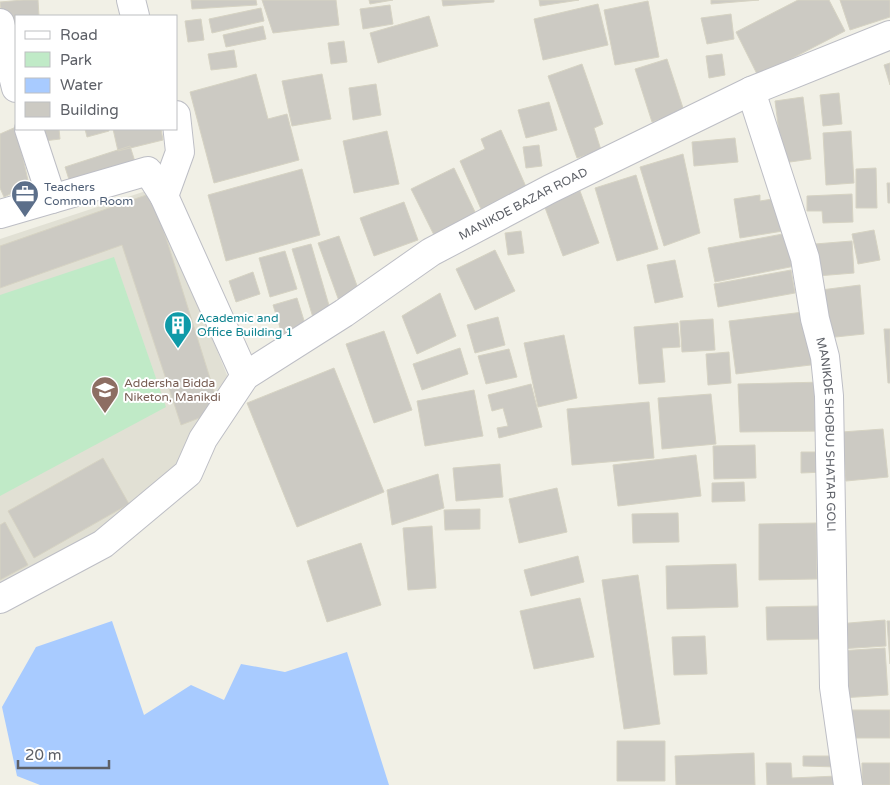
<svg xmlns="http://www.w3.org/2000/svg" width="890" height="785" font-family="'Varela Round',sans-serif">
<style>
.education{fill:#e1e0d4}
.green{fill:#c0eac7}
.water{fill:#a8cbff}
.building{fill:#cccac3;stroke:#d6d3c3}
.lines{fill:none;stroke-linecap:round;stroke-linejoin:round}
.minor-casing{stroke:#bdbec5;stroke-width:30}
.minor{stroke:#fff;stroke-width:28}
.labels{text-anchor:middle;stroke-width:4;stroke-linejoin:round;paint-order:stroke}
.service-label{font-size:12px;fill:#4e5e75;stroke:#fff;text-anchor:start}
.street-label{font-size:12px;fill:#5d6067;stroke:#fff}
.culture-label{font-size:12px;fill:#0d838f;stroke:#fff;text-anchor:start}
.education-label{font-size:12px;fill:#785e54;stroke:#fff;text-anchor:start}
</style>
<rect width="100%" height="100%" fill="#f1f0e6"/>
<!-- education -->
<path class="education" d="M152,189L229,380L175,476L103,533L0,591V239Z"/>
<!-- green -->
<path class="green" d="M114,257L166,407L0,496V295Z"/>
<!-- water -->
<path class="water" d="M112,621L144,715L191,685L224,700L241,664L285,672L347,652L389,785H40L17,776L2,707L36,647Z"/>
<!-- building -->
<path class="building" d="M23,0H38L39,16H16V24L3,25L0,2Z
M191,0H256L257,5L192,9Z
M262,0H336L339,25L273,33Z
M369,0H393L370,4Z
M442,0H494V2L443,6Z
M539,0H579L540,6Z
M711,0H759L711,4Z
M798,0H829L845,31L758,76L736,32Z
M840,0H890V17L850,30Z
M648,1L659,57L615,65L604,10Z
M598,4L608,45L543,60L534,19Z
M390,5L393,24L363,29L360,9Z
M261,8L264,21L212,33L209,19Z
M731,14L734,39L707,44L701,18Z
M429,16L438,46L378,63L370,33Z
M201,19L204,40L188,42L185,21Z
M263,26L266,39L226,47L223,35Z
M344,41L347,62L331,64L328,43Z
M234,50L237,67L211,70L208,54Z
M722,54L725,75L709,78L706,56Z
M667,59L684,111L652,122L635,69Z
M890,63V85L884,65Z
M582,64L603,124L594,128L601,150L577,158L548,76Z
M256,74L268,119L287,114L299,160L214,183L190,92Z
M322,74L331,119L292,126L282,81Z
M376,84L381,115L353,120L349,88Z
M839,93L842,124L823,126L820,95Z
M803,97L811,159L783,163L775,101Z
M549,102L557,130L526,138L518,110Z
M16,127L29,185L4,197L0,188V134Z
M43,129H59L60,139L44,141Z
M85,129H109V131L87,137Z
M113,129H161L163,140L118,151Z
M501,130L527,189L481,209L460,161L485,149L481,139Z
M387,131L399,184L354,193L343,141Z
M851,131L854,183L826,185L823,133Z
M735,138L738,162L694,166L692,142Z
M539,145L542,166L526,168L523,147Z
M130,146L137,168L72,189L65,167Z
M683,154L700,233L664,246L640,167Z
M454,168L476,214L434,235L411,189Z
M876,168L877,208H856V169Z
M302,169L320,235L226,261L208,195Z
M636,175L658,249L617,261L595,188Z
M887,183H890V203H888Z
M580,191L599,243L563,256L544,205Z
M152,193L220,410L181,425L122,245L0,288V246Z
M852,194L853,222L823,223L822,211H807V196Z
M760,195V201L784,197L789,230L740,238L734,199Z
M404,202L418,240L374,256L360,218Z
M874,230L880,260L858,264L852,234Z
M521,231L524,253L508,255L505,233Z
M788,233L795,266L715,282L708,248Z
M339,236L360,294L339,301L318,243Z
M852,241L854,273L817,276L815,244Z
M311,244L333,319L315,324L292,249Z
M495,250L515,291L475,310L456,269Z
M285,251L297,289L270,297L259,258Z
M675,260L683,297L655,303L647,265Z
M791,270L795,293L718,307L714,284Z
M253,272L260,294L236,302L229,281Z
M860,285L864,334L826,338L821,290Z
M440,293L456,336L417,354L402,316Z
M297,298L306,327L282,334L273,305Z
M812,311L819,364L736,374L729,321Z
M498,317L505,345L475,353L467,325Z
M713,319L715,350L682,352L680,321Z
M678,323L680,347L662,348L665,382L639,384L634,327Z
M884,329H890V383H888Z
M384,331L412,410L374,423L346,344Z
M564,335L577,398L538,407L524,343Z
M460,348L468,374L422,390L413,364Z
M509,349L517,377L486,384L478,356Z
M729,352L731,383L708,385L706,354Z
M334,368L384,492L297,527L247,403Z
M825,382L826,431L740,432L738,384Z
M531,384L542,427L499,438L497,428L508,426L503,408L492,411L488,395Z
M474,390L483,436L425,446L417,401Z
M711,394L716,444L662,449L658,398Z
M649,402L654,458L572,465L567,409Z
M883,429L888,477L846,481L842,432Z
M755,445L756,478L714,479L713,446Z
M801,452H825V472L801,473Z
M696,455L701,496L618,506L613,465Z
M103,458L129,504L34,558L8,511Z
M500,464L503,497L456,501L453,468Z
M438,474L444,508L392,525L387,490Z
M744,482L745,501L712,502V483Z
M557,488L567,532L519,543L509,499Z
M480,509V529L445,530L444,510Z
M678,513L679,542L633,543L632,514Z
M5,522L28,565L0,580V525Z
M816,523L817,579L759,580V524Z
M432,526L436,588L408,590L403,528Z
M361,543L381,605L327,622L307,561Z
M578,556L584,582L531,596L524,570Z
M736,564L738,607L667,609L666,566Z
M638,575L660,724L624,729L602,580Z
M580,598L594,657L534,669L520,611Z
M821,606V639L767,640L766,607Z
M885,620L886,646L839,649L837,624Z
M887,621H890V664Z
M705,636L707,674L674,675L672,637Z
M885,648L888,695L841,698L838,651Z
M849,710H890V738H850Z
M617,741H665V781H617Z
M754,753L755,785H676L675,756Z
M803,756H838V767L803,766Z
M766,763H791L792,778L837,776V785H767Z
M862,763H890V785H862Z"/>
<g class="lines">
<!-- minor casing -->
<g class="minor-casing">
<g id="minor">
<path d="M131,0L135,16"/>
<path d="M0,23L16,88"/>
<path id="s1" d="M751,91L805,258L815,319L825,357L829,396L834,687L848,785"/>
<path d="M29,129L52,199"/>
<path d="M164,196L180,152L176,115"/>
<path d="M0,214L148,171L164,196L245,376"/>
<path id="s2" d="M0,599L103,544L188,473L203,439L245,376L344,313L431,252L550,189L751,91L890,35"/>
</g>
</g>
<!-- minor -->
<use href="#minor" class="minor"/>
</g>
<!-- icons -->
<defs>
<g id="office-pin" transform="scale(1.4375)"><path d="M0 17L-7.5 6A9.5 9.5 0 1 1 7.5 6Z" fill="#5c6f8a" stroke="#fff"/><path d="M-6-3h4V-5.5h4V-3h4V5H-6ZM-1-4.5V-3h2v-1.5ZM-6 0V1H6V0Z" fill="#fff"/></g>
<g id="building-pin" transform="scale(1.4375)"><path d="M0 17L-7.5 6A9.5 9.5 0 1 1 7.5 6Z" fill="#0f9aa8" stroke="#fff"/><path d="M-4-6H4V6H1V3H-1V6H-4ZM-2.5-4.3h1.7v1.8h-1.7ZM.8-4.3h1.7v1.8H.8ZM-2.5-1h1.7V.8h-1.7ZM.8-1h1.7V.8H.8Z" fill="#fff"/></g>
<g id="school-pin" transform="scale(1.4375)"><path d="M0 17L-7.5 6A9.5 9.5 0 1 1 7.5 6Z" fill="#8d6e63" stroke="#fff"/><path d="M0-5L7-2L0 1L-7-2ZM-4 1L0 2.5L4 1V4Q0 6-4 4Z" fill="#fff"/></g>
</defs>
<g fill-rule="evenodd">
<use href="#office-pin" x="25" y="194"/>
<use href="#building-pin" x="178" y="325"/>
<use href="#school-pin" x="105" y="390"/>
</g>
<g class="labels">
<!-- service labels -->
<g class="service-label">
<text x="44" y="191">Teachers<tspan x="44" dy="14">Common Room</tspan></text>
</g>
<!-- street labels -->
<g class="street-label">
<text dy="4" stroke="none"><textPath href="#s2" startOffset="668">MANIKDE BAZAR ROAD</textPath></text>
<text dy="4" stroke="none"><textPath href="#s1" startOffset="354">MANIKDE SHOBUJ SHATAR GOLI</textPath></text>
</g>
<!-- culture labels -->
<g class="culture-label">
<text x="197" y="322">Academic and<tspan x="197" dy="14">Office Building 1</tspan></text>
</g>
<!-- education labels -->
<g class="education-label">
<text x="124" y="387">Addersha Bidda<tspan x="124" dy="14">Niketon, Manikdi</tspan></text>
</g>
</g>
<!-- legend -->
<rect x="15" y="15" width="162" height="115" fill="#ffffff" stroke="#bebfc2"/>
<rect x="25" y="31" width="25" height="8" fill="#ffffff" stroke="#bebfc2"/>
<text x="60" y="40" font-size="15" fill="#5d6067">Road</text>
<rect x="25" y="52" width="25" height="15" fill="#c0eac7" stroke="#bebfc2"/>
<text x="60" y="65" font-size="15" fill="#5d6067">Park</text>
<rect x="25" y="78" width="25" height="15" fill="#a8cbff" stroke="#bebfc2"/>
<text x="60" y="90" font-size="15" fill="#5d6067">Water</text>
<rect x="25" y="102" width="25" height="15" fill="#cccac3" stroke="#bebfc2"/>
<text x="60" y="115" font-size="15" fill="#5d6067">Building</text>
<!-- scale -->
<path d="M18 760v8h91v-8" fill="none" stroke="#5d6067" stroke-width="2.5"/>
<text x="25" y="760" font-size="15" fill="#5d6067" stroke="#ffffff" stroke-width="4" paint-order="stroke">20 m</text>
</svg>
